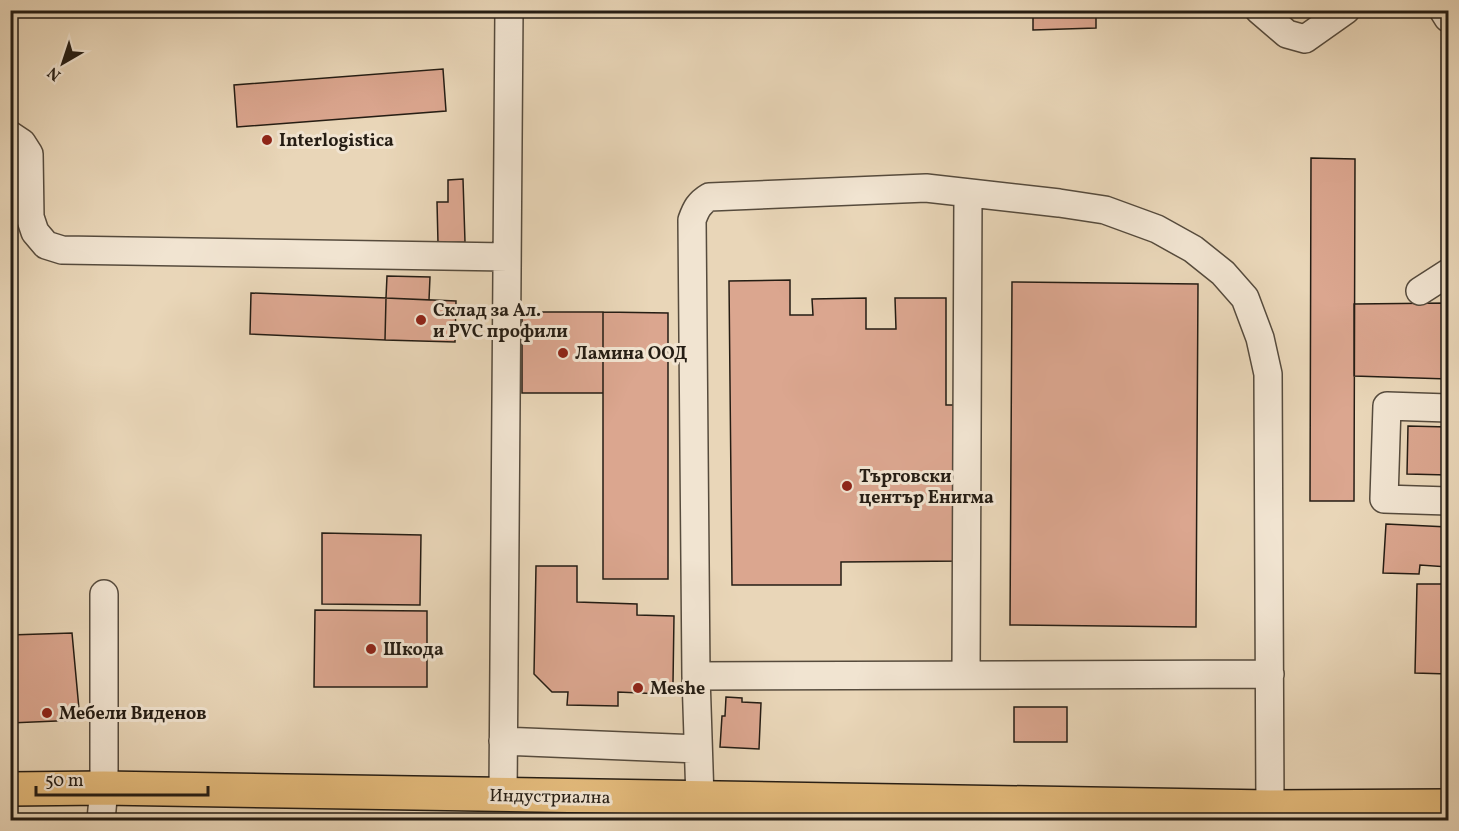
<svg xmlns="http://www.w3.org/2000/svg" width="1459" height="831" font-family="Vollkorn,serif">
<style>
.building{fill:#dba68f;stroke:#251d14;stroke-width:1.5}
.lines{fill:none;stroke-linecap:round;stroke-linejoin:round}
.minor-casing{stroke:#564b3d;stroke-width:30}
.major-casing{stroke:#251d14;stroke-width:36}
.minor{stroke:#f1e4d1;stroke-width:27}
.major{stroke:#e4bb7c;stroke-width:33}
.poi-dot{fill:#8f2418;stroke:#f1e4d1;stroke-width:2}
.labels{text-anchor:middle;stroke-width:6;stroke-linejoin:round;paint-order:stroke}
.poi-label{font-size:18px;font-weight:bold;fill:#251d14;stroke:#f1e4d1;text-anchor:start}
.street-label{font-size:18px;fill:#251d14;stroke:#f1e4d1}
</style>
<rect width="100%" height="100%" fill="#e9d6b8"/>
<filter id="stains"><feTurbulence type="fractalNoise" baseFrequency=".00333" numOctaves="4"/><feColorMatrix values="0 0 0 0 .2 0 0 0 0 .09 0 0 0 0 .02 0 0 0 .5 -.17"/></filter>
<radialGradient id="worn" r=".72"><stop offset=".6" stop-color="#630" stop-opacity="0"/><stop offset="1" stop-color="#630" stop-opacity=".3"/></radialGradient>
<!-- building -->
<path class="building" d="M1033,10H1096V28L1033,30Z
M443,69L446,111L237,127L234,85Z
M1311,158L1355,159L1354,501H1310Z
M463,179L465,242L438,243L437,202H448V180Z
M387,276L430,277L429,300L386,298Z
M790,280V315H813L812,299L866,298V329H896L895,298H946V405H962L964,561L841,562V585H732L729,281Z
M1012,282L1198,284L1196,627L1010,625Z
M251,293L386,298L385,340L250,334Z
M386,298L456,301L455,342L385,340Z
M1448,303V379L1354,376V304Z
M522,312H603V393H522Z
M603,312L668,313V579H603Z
M1408,426L1448,427V475L1407,474Z
M1386,524L1448,527V567L1420,565L1419,574L1383,573Z
M322,533L421,535L420,605L322,604Z
M536,566H577V602L637,604V615L674,616L673,683L662,694L618,692V706L567,705L568,692H552L534,674Z
M1417,584H1448V674L1415,673Z
M315,610L427,611V687H314Z
M72,633L80,720L10,723V635Z
M726,697L742,698V702L761,703L759,749L720,747L722,716H725Z
M1014,707H1067V742H1014Z"/>
<g class="lines">
<!-- minor casing -->
<g class="minor-casing">
<path id="minor" d="M1259,10L1287,34L1305,39L1346,10
M1443,10L1448,18
M10,135L22,143L29,154L30,217L35,232L46,245L62,250L507,257
M1420,291L1448,273
M1448,408L1387,406L1384,499L1448,501
M966,675L968,193
M696,676L1270,674
M503,741L698,749
M503,795L509,10
M700,799L696,676L692,220C696,209 699,203 709,197L926,188L1059,203L1105,210L1157,229L1193,249L1223,273L1245,298L1260,338L1268,374L1270,807
M101,820L104,788V594"/>
</g>
<!-- major casing -->
<g class="major-casing">
<path id="major" d="M10,789L104,788L1270,807L1448,806"/>
</g>
<!-- minor -->
<use href="#minor" class="minor"/>
<!-- major -->
<use href="#major" class="major"/>
</g>
<!-- markers -->
<g class="poi-dot">
<circle cx="267" cy="140" r="6"/>
<circle cx="421" cy="320" r="6"/>
<circle cx="563" cy="353" r="6"/>
<circle cx="847" cy="486" r="6"/>
<circle cx="371" cy="649" r="6"/>
<circle cx="638" cy="688" r="6"/>
<circle cx="47" cy="713" r="6"/>
</g>
<g class="labels">
<!-- poi labels -->
<g class="poi-label">
<text x="279" y="146">Interlogistica</text>
<text x="433" y="316">Склад за Ал.<tspan x="433" dy="21">и PVC профили</tspan></text>
<text x="575" y="359">Ламина ООД</text>
<text x="859" y="482">Търговски<tspan x="859" dy="21">център Енигма</tspan></text>
<text x="383" y="655">Шкода</text>
<text x="650" y="694">Meshe</text>
<text x="59" y="719">Мебели Виденов</text>
</g>
<!-- street labels -->
<g class="street-label">
<text transform="translate(550 796) rotate(1)" y="6">Индустриална</text>
</g>
</g>
<!-- margin -->
<rect width="1459" height="831" fill="none" stroke="#e9d6b8" stroke-width="36"/>
<rect x="12" y="12" width="1435" height="807" fill="none" stroke="#251d14" stroke-width="3"/>
<rect x="18" y="18" width="1423" height="795" fill="none" stroke="#251d14" stroke-width="1.5"/>
<!-- north arrow -->
<g transform="translate(63 63) rotate(219)" stroke="#f1e4d1" stroke-width="4.5" paint-order="stroke">
<path d="M0-4.5L10 22L0 15L-10 22Z" fill="#251d14"/>
<text y="-9" font-size="16" font-weight="bold" text-anchor="middle" fill="#251d14">N</text>
</g>
<!-- scale -->
<path d="M36 786v9h172v-9" fill="none" stroke="#251d14" stroke-width="3"/>
<text x="45" y="786" font-size="18" fill="#251d14" stroke="#f1e4d1" stroke-width="4.5" paint-order="stroke">50 m</text>
<rect width="100%" height="100%" filter="url(#stains)"/>
<rect width="100%" height="100%" fill="url(#worn)"/>
</svg>
